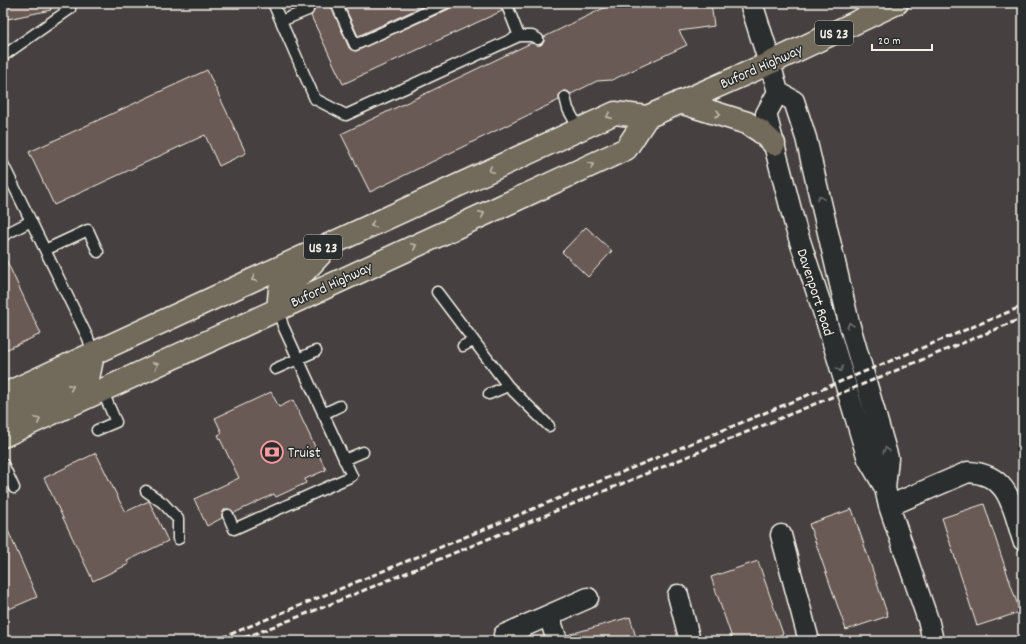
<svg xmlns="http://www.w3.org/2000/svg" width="1026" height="644" font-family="Dekko,sans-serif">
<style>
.built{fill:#47413f}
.building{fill:#6b5a54;stroke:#f4f1e8}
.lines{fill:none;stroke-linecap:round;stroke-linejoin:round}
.lane-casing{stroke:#f4f1e8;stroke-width:13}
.street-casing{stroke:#f4f1e8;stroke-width:23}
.secondary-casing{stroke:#f4f1e8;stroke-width:25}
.primary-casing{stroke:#f4f1e8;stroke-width:25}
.lane{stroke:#2a2d2e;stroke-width:10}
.street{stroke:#2a2d2e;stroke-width:20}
.secondary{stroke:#2a2d2e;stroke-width:22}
.primary{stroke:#726b5a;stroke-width:22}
.rail{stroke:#f4f1e8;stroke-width:3;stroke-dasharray:6 3;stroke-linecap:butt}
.oneway{stroke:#c0bbaf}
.oneway2{stroke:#71726f}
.labels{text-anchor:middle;stroke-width:3;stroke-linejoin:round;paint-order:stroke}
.shield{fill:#2a2d2e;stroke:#b7b6b0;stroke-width:1}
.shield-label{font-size:14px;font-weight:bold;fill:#f4f1e8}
.street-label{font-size:15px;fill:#f4f1e8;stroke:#2a2d2e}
.poi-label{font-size:15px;fill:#f4f1e8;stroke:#2a2d2e;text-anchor:start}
</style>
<rect width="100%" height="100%" fill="#373636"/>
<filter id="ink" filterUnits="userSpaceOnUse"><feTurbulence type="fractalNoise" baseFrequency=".025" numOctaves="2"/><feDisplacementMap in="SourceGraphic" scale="8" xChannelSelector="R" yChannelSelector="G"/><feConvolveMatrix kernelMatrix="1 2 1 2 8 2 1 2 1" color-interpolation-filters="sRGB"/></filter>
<g filter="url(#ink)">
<!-- built -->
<path class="built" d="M3,3H1023V641H3Z"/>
<!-- building -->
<path class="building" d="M3,3H50L51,10L3,20Z
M305,3H330L349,48L355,51L449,9L452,3H500L502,11L343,84L311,16L314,11V7Z
M343,3H430L358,36Z
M614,3H711L714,26L679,31L687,45L612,80L597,81L571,94L567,91H563L559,95V100L370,192L341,134L531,43L538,45H541L544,42V37Z
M207,70L246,153L219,166L205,135L54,205L29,152Z
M586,227L612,251L588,277L562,252Z
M3,253L41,334L3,351Z
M271,392L279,407L293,400L326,470L305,479L306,483L276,497L274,494L234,513L229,509H225L222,514V518L207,526L194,499L239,478L218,435L222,433L215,418Z
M96,453L125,512L149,501L168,541L127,561L129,564L93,581L44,478Z
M984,504L1020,612L977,626L942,518Z
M852,509L888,616L846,630L809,524Z
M3,519L37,597L9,609L3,595Z
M758,561L783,634L761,641H733L711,577Z
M630,617L637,641H568L567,635Z"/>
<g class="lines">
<!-- lane casing -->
<g class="lane-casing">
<path id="lane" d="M273,3L315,99L346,115L519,36H532L538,39
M336,3L355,45L446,3
M506,3L519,36
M281,21L308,10
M3,56L70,9L68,3
M565,97L568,109L579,129
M3,164L88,338L93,354
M4,235L31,221
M45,250L88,230L98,252
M437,292L508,386
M463,346L473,341
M275,369L316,351
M489,394L508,386L549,426
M323,414L340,406
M97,430L116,422L102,390
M344,460L363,452
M3,464L14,488
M146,491L163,503L178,519V539
M228,515L234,529L352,476L283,326L278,309"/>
</g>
<!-- street casing -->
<g class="street-casing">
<path id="street" d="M770,63L778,92L766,114L796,229L826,320L868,459L885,488
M778,92L794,101L806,138L849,323L888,458L885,488L889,506L929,623L933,641
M889,506L968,472C1010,474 1012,507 1023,540
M781,535L809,641
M678,595L690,641
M549,615L557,641
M504,635L588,598"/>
</g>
<!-- secondary casing -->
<g class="secondary-casing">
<path id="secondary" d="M751,3L770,63"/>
</g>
<!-- primary casing -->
<g class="primary-casing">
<path id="primary" d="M680,102L747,123L760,131L774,144
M278,309L280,289L305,271L320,255
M3,395L615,113L647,117L770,63L897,3
M6,423L12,415L88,379L93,354
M3,436L626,149L647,117"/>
</g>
<!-- lane -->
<use href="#lane" class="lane"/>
<!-- street -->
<use href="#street" class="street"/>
<!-- secondary -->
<use href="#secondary" class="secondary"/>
<!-- primary -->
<use href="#primary" class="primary"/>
<!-- rail -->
<path class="rail" d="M214,641L1023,306
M236,641L321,608L1023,318"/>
</g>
<!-- one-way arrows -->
<defs><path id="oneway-chevron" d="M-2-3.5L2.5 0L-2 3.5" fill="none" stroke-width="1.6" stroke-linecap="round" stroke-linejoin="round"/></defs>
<g class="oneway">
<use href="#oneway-chevron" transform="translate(718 114) rotate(17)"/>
<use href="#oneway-chevron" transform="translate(609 116) rotate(156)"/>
<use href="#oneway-chevron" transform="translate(591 165) rotate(-25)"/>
<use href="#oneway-chevron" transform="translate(491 170) rotate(155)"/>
<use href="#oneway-chevron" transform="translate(482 214) rotate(-25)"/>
<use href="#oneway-chevron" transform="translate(373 225) rotate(155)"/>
<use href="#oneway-chevron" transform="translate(414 246) rotate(-25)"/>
<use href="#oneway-chevron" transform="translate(254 279) rotate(155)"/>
<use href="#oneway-chevron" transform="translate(156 365) rotate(-25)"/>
<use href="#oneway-chevron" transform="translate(71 387) rotate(-26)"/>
<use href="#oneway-chevron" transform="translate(38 420) rotate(-25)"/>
</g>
<g class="oneway2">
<use href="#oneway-chevron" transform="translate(820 198) rotate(-103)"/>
<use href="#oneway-chevron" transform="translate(850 325) rotate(-106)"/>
<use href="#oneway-chevron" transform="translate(840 369) rotate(74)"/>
<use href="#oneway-chevron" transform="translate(886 450) rotate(-106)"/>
</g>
</g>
<!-- icons -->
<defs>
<g id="bank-ring" transform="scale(1.15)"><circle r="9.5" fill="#2a2d2e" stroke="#ff9aa2" stroke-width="1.5"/><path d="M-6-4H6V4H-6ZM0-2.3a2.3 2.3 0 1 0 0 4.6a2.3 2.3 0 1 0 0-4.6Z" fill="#ff9aa2"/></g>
</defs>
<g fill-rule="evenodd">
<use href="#bank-ring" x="272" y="452"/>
</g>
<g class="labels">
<!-- shield labels -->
<g class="shield">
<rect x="815" y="21" width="38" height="24" rx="3"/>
<rect x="304" y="235" width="38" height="24" rx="3"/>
</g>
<g class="shield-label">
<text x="834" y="38">US 23</text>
<text x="323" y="252">US 23</text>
</g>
<!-- street labels -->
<g class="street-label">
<text transform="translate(761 66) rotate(-24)" y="5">Buford Highway</text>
<text transform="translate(331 284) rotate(-25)" y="5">Buford Highway</text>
<text transform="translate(816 292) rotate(72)" y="5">Davenport Road</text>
</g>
<!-- poi labels -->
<g class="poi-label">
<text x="288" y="457">Truist</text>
</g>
</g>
<!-- margin -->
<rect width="1026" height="644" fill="none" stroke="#2a2d2e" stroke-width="16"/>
<rect x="8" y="8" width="1010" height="628" fill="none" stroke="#f4f1e8" stroke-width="1.5" filter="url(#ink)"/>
<!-- scale -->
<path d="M872 44v6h60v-6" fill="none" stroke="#f4f1e8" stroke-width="2"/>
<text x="878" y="44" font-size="12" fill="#f4f1e8" stroke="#2a2d2e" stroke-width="3" paint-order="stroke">20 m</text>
</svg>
